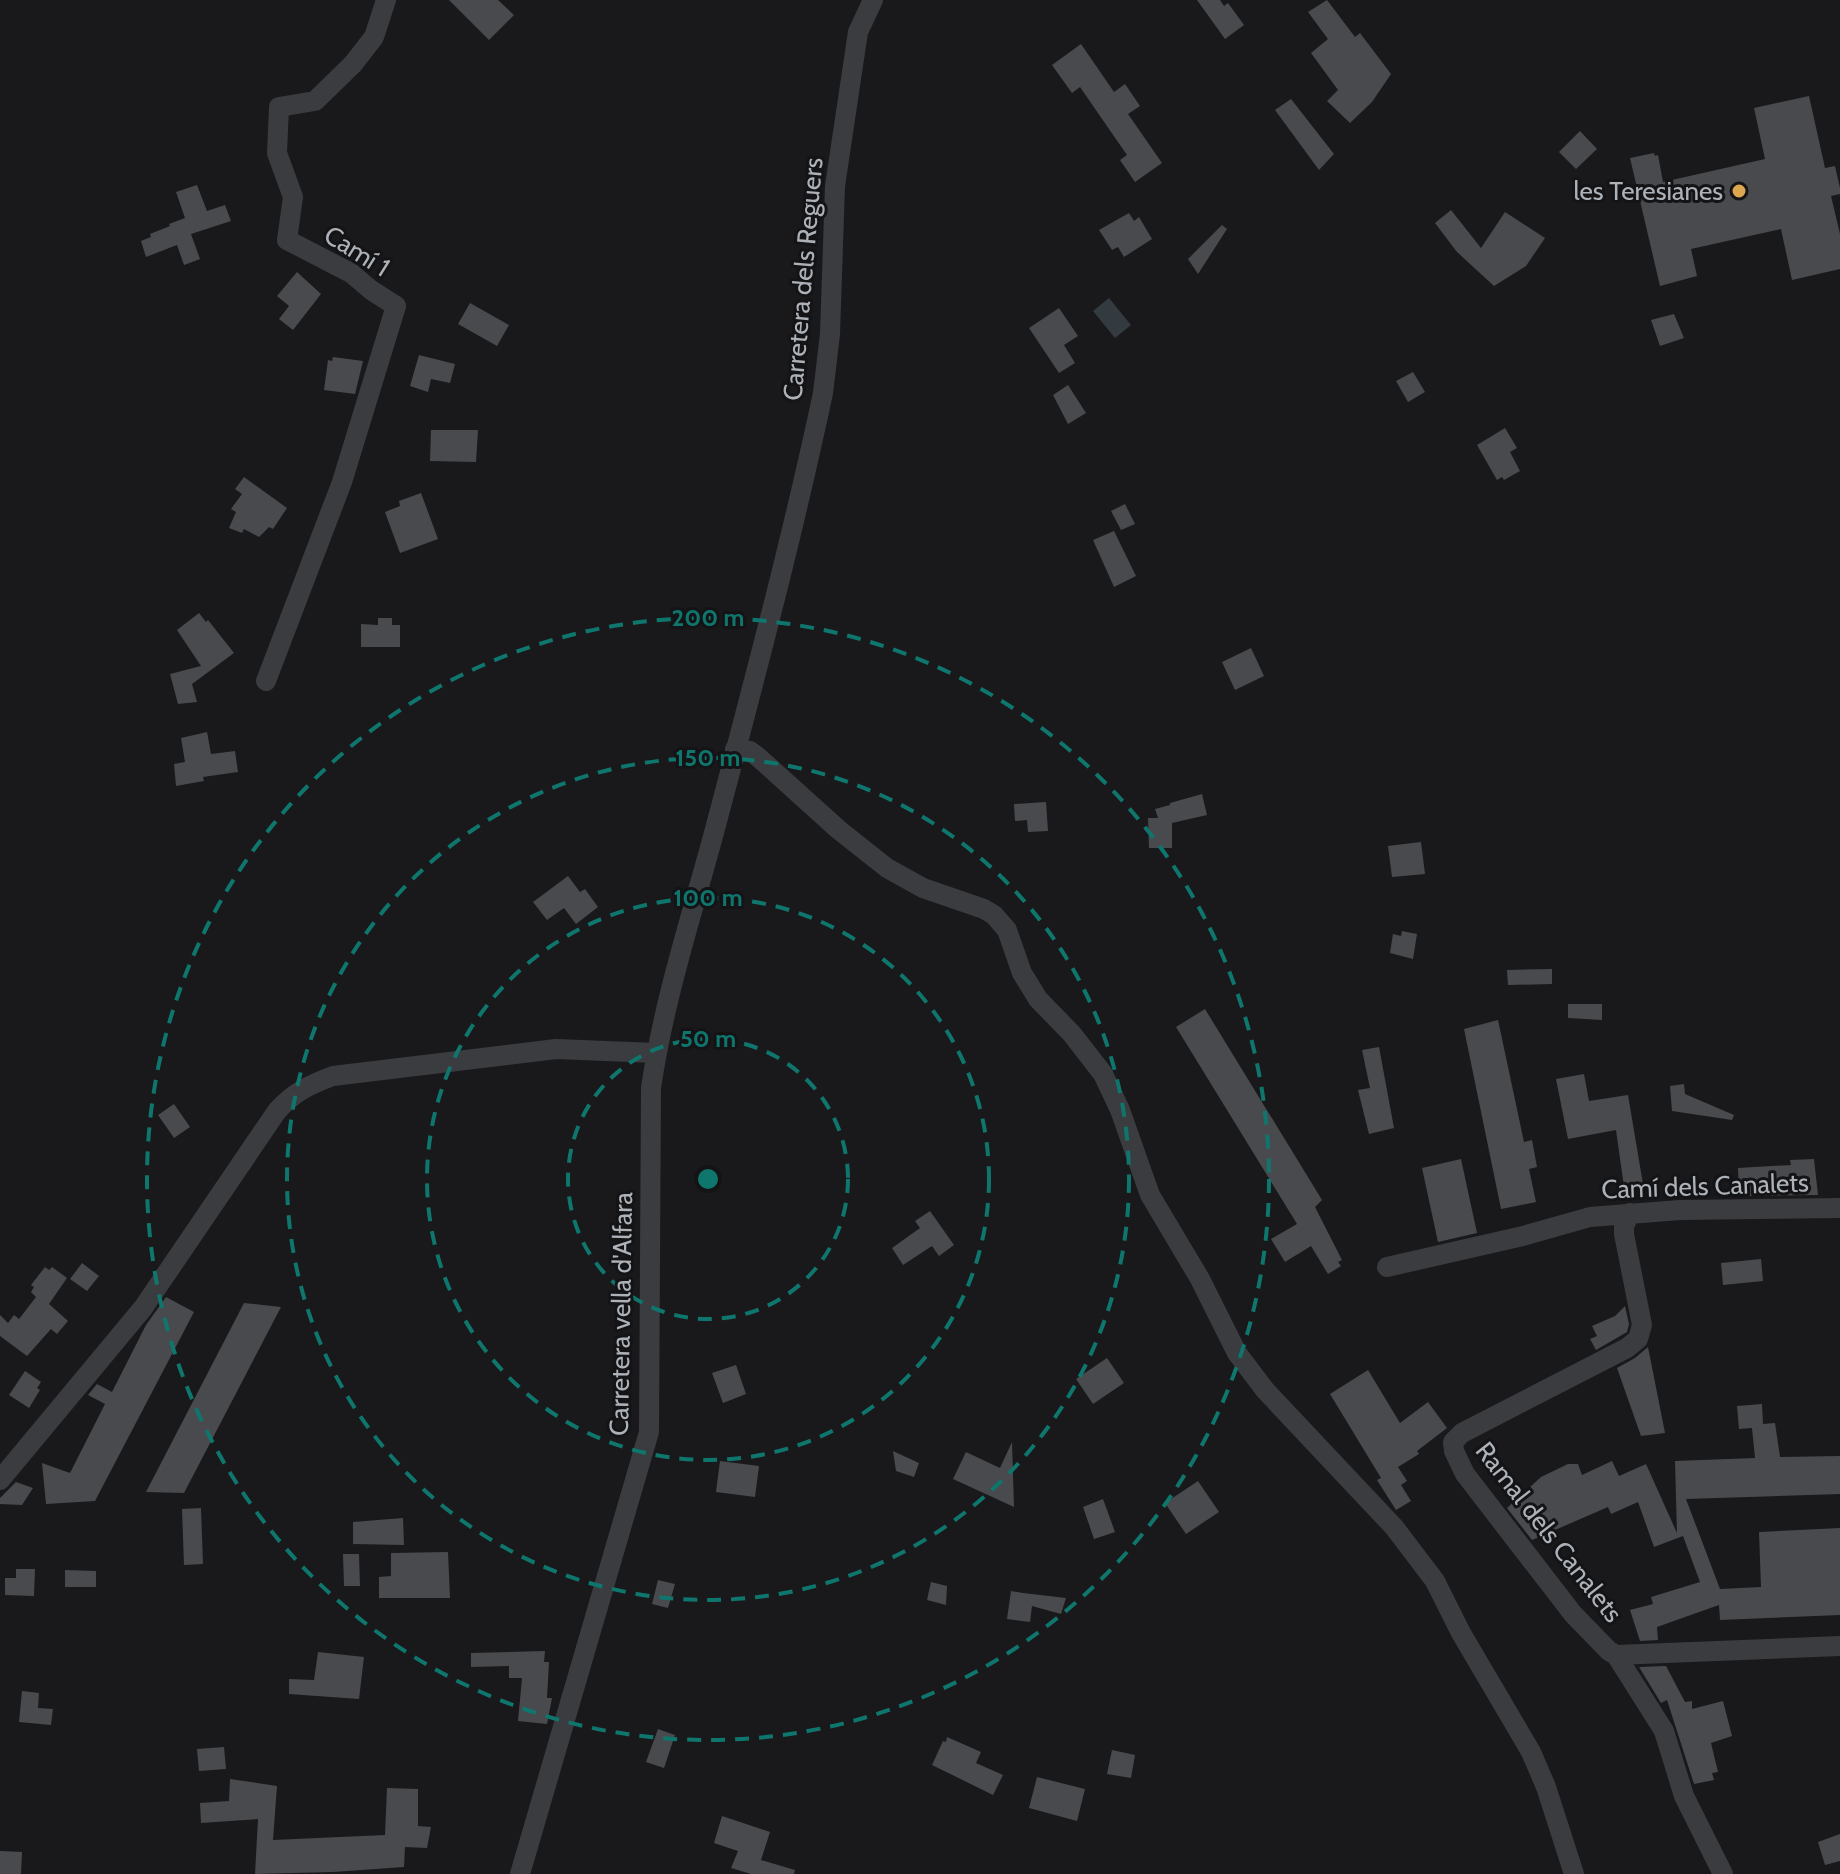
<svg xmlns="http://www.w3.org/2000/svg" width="1840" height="1874" font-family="Cabin,sans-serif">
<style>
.water{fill:#333b40}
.building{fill:#484a4d}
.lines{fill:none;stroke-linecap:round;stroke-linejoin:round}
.minor{stroke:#3b3c40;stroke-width:20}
.ring{fill:none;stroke:#0f766e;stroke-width:4;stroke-dasharray:14 10}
.poi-dot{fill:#dda74f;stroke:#141416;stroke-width:3}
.labels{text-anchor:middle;stroke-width:6;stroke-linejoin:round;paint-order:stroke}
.poi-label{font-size:26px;fill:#adb2b9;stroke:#141416;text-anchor:end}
.street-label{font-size:26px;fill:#adb2b9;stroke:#141416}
.centre{fill:#0f766e;stroke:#141416;stroke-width:4}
.ring-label{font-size:24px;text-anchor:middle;font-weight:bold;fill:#0f766e;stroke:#141416;stroke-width:6;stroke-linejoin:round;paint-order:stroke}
</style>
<rect width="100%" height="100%" fill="#19191b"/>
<!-- water -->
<path class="water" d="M1109,298L1131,325L1115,338L1093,311Z"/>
<!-- building -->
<path class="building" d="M449,0H498L514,15L489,40Z
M1197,0H1220L1224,6L1228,3L1244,25L1225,39Z
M1327,0L1355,37L1360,33L1391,74L1372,102L1350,123L1327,101L1338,90L1311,53L1328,39L1308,12Z
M1081,44L1114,92L1125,84L1140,106L1128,114L1162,163L1135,182L1120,160L1127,155L1080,87L1072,93L1052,65Z
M1809,96L1825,168L1835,166L1840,188V194L1831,196L1840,234V269L1792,280L1781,229L1691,249L1697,276L1660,286L1630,158L1654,153L1655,156L1658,155L1663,182L1765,159L1754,108Z
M1291,99L1334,154L1319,170L1275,110Z
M1580,131L1597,149L1576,169L1559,152Z
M197,185L207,211L225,205L231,221L191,234L200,259L184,265L177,245L146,257L141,241L151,237L150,234L170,226L169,224L185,218L176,192Z
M1451,210L1481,248L1505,212L1545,238L1526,266L1494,286L1457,252L1435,223Z
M1129,213L1134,221L1139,217L1152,239L1124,257L1118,247L1112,250L1099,230Z
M1222,225L1227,229L1198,274L1188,259Z
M297,272L321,294L293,330L279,319L289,306L277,296Z
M470,303L509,325L497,346L458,324Z
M1059,308L1078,336L1064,345L1075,363L1059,373L1029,328Z
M1674,314L1684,338L1660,346L1651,320Z
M419,355L455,364L450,383L431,379L428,392L410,386Z
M333,357L363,361L355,394L324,390L328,360L332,361Z
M1413,372L1425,392L1408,402L1396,381Z
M1068,385L1086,413L1068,424L1053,395Z
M1505,428L1517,448L1510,452L1520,471L1504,480L1502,477L1497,480L1477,445Z
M431,430H478L476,462L430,461Z
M244,477L287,508L273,529L269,527L259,537L244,529L242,533L229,528L236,512L231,509L242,494L235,489Z
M421,493L438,539L400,553L385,512L400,506L399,501Z
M1125,504L1135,524L1121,530L1111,511Z
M1114,531L1136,576L1114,587L1093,540Z
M199,613L206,622L208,620L234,653L192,684L197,702L178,704L170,674L201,666L177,630Z
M378,618H392V625H400V647H361V624L378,625Z
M1251,648L1264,676L1235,690L1222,662Z
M207,732L211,754L235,751L238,772L203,777L204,781L176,786L174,764L185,762L181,738Z
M1202,794L1207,815L1172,823V848H1149L1148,818H1158L1155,809L1170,805V803Z
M1046,802L1048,831L1028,832L1027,820L1015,821L1014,804Z
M1421,842L1425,874L1392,877L1388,846Z
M568,876L580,892L585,889L598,907L576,924L564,908L547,920L533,902Z
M1402,931L1417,934L1413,959L1390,953L1393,934L1401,936Z
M1552,969V984L1508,985L1507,970Z
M1568,1004H1602V1020L1568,1018Z
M1205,1009L1322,1200L1315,1207L1342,1260L1338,1262L1341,1266L1328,1274L1311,1246L1285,1262L1271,1239L1297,1224L1176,1027Z
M1498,1020L1524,1142L1532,1140L1537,1167L1529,1169L1536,1202L1501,1209L1464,1029Z
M1379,1047L1394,1128L1369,1134L1358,1090L1370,1088L1362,1050Z
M1584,1074L1589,1101L1628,1095L1643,1184L1624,1187L1616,1130L1568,1139L1556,1079Z
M1684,1084L1685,1094L1734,1115L1732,1120L1672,1111L1670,1086Z
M174,1104L190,1127L174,1138L158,1115Z
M1461,1159L1477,1233L1438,1242L1422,1168Z
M1814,1159L1818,1195L1739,1196L1738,1168L1791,1165L1790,1160Z
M930,1211L954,1245L939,1256L932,1246L903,1265L892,1248L920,1228L915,1221Z
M1761,1259L1763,1281L1723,1285L1721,1263Z
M82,1263L99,1276L87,1291L70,1279Z
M45,1267L49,1270L52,1267L67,1278L49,1304L68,1321L57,1334L51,1329L27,1356L0,1336V1315L8,1323L14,1315L19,1319L36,1297L31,1292L34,1287L31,1285Z
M166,1297L194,1312L95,1501L46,1504L42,1463L70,1473L105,1404L88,1395L97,1384L112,1392L146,1325Z
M244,1303L281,1307L184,1493L146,1492Z
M1625,1306L1629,1324L1627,1332L1596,1350L1590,1339L1597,1336L1592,1326L1615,1316Z
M1648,1347L1665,1433L1641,1436L1617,1368L1635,1358Z
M1107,1358L1124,1383L1093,1404L1076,1379Z
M736,1365L746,1394L723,1403L712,1373Z
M1368,1370L1400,1423L1428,1402L1447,1428L1417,1451L1419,1454L1398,1467L1407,1481L1401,1485L1411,1501L1396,1510L1377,1480L1381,1478L1330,1394Z
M25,1371L41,1382L37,1388L40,1390L29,1408L9,1395Z
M1762,1404L1763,1424L1775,1423L1780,1457L1840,1456V1494L1686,1499L1720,1589L1761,1587L1759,1532L1840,1528V1615L1720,1620L1719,1605L1657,1627L1658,1640L1640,1641L1630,1610L1653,1604L1651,1597L1700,1582L1683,1536L1654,1547L1638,1502L1611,1514L1608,1507L1532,1540L1507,1508L1541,1477L1568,1464H1578L1582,1475L1612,1461L1619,1476L1646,1464L1677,1533L1675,1461L1755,1458L1752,1428L1739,1429L1737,1406Z
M1012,1442L1014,1507L953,1479L966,1452L1000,1468Z
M893,1451L919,1463L914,1477L896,1471Z
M720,1461L759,1466L755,1497L716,1492Z
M1198,1481L1219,1512L1186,1534L1165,1503Z
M16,1482L33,1488L22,1505L0,1504V1498Z
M1103,1499L1115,1532L1094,1539L1083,1507Z
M201,1508L203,1564L184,1565L182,1509Z
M403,1518L404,1545L353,1544V1522Z
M448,1552L450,1598H379V1577L391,1576V1553Z
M343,1554H359L360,1586H344Z
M16,1569H35L34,1596L5,1595V1578H16Z
M65,1570L96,1571V1587H65Z
M658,1580L675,1584L668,1608L652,1604Z
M931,1582L947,1586L946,1605L927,1600Z
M1011,1591L1023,1593L1066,1598L1061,1614L1032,1606L1030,1622L1007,1619Z
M545,1651L544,1662H549L547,1698H552L547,1724L518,1721L522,1678H509V1666L471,1667V1653Z
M318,1652L364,1657L359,1699L289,1694V1679L314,1680Z
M1666,1666L1685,1702L1692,1701V1709L1723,1701L1732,1736L1711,1743L1718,1772L1712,1773L1714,1780L1694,1784L1667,1700L1661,1703L1639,1667Z
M22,1691L39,1693L38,1708L53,1709L51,1725L19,1722Z
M658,1729L675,1735L664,1768L646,1762Z
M947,1737L981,1752L976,1763L1003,1775L993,1795L932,1765L943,1741L946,1742Z
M224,1747L226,1769L199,1771L197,1749Z
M1112,1750L1135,1755L1131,1778L1107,1774Z
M1037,1777L1085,1789L1077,1821L1029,1808Z
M230,1779L277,1786L273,1840L385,1835L387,1788L418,1789V1826L431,1827L427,1848L405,1847L404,1867L333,1872L255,1874L258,1819L201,1823L200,1803L229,1801Z
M722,1816L770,1832L761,1860L795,1870L794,1874H751L731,1868L738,1851L714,1843Z
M1840,1834V1861L1825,1865L1818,1842Z
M0,1851L22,1852L21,1874H0Z"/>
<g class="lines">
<!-- minor -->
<path class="minor" d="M266,681L342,482L396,306L371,290L351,273L287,240L293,197L277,153L279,107L315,101L353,64L374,37L386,0
M735,749L750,751L758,757L839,830L887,868L923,888L984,909L994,915L1007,930L1022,973L1038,999L1072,1034L1103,1074L1120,1110L1150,1195L1200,1279L1237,1353L1265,1390L1394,1527L1435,1581L1461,1633L1531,1752L1546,1787L1574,1874
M1630,1213L1624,1226V1234L1642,1325L1638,1339L1627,1348L1462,1433L1453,1442L1454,1451L1465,1474L1573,1614L1609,1651L1616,1655L1664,1731L1684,1796L1723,1874
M1387,1267L1523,1236L1590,1217L1680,1210L1840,1208
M0,1480L143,1308L277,1111C294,1092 309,1085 333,1076L556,1049L656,1053
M1616,1655L1840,1646
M520,1874L649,1432L651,1088C664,999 692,915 715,829C753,685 792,539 823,393L830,334L835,186L858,32L873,0"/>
</g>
<!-- distance rings -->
<g class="ring">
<circle cx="708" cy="1179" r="140"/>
<circle cx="708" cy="1179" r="281"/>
<circle cx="708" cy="1179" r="421"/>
<circle cx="708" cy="1179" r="561"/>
</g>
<!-- markers -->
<circle class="poi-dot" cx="1739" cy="191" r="8"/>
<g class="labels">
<!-- poi labels -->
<g class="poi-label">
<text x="1723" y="200">les Teresianes</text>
</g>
<!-- street labels -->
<g class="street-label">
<text transform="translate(357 251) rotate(32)" y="9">Camí 1</text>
<text transform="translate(803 279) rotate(-85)" y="9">Carretera dels Reguers</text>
<text transform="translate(1705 1186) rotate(-2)" y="9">Camí dels Canalets</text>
<text transform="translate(621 1314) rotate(-89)" y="9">Carretera vella d'Alfara</text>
<text transform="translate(1549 1532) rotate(52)" y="9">Ramal dels Canalets</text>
</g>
</g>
<circle cx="708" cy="1179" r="12" class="centre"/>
<g class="ring-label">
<text x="708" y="626">200 m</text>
<text x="708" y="766">150 m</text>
<text x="708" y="906">100 m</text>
<text x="708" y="1047">50 m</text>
</g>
</svg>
